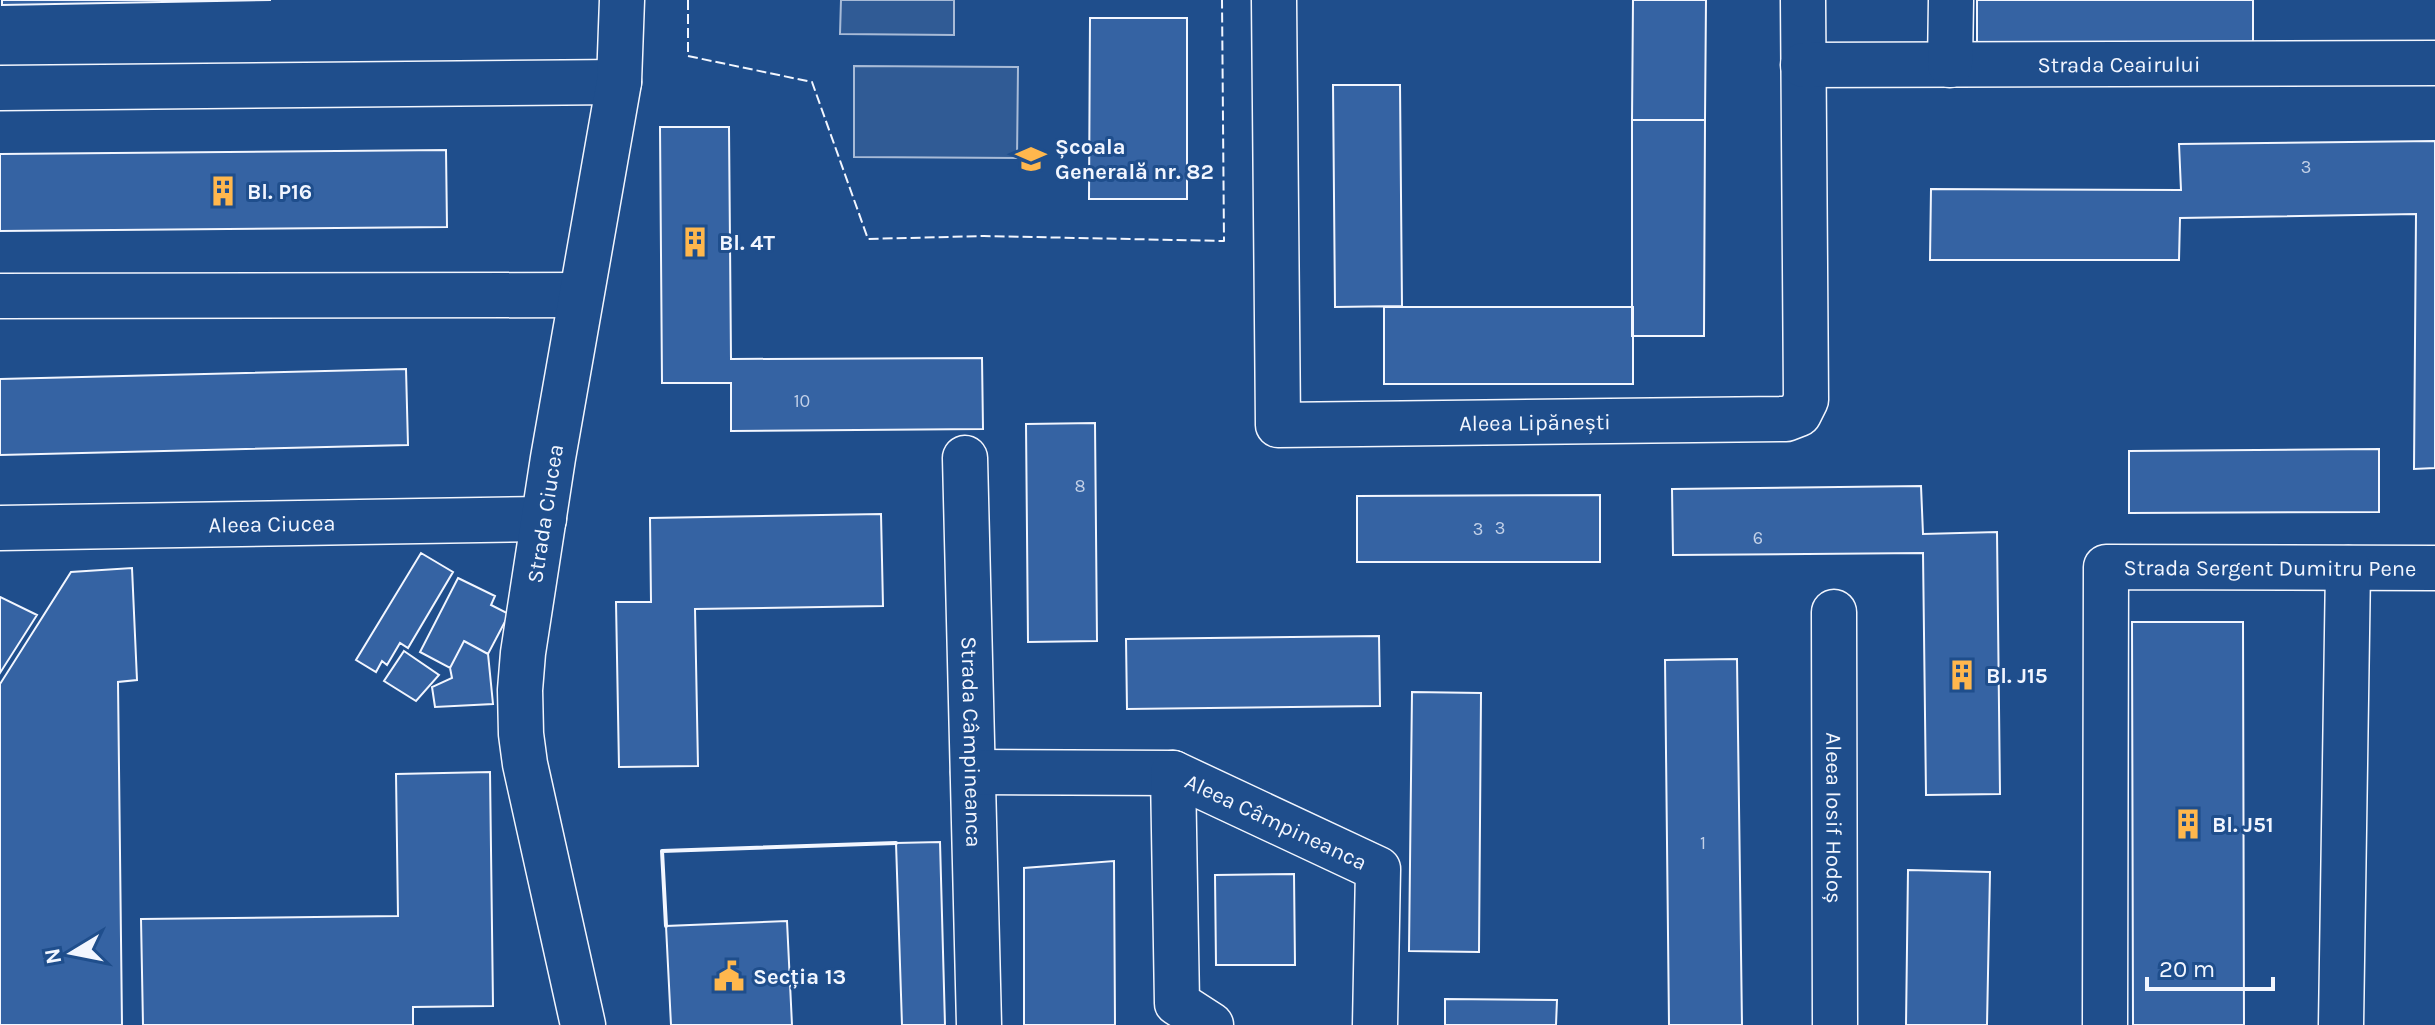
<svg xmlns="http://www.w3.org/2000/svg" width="2435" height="1025" font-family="Karla,sans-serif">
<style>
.green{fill:#305b95;stroke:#a8bbd7;stroke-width:2}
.building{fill:#3563a3;stroke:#f2f6ff;stroke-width:2}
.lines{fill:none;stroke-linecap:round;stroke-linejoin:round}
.minor-casing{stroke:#f2f6ff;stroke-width:47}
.minor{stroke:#1f4e8c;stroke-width:44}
.fence{stroke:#f2f6ff;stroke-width:2;stroke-dasharray:10 4;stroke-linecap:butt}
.wall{stroke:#f2f6ff;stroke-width:4}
.labels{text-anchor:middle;stroke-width:6;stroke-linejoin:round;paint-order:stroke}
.number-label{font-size:18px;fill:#c3d1e8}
.street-label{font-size:22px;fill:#f2f6ff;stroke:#1f4e8c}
.poi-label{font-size:22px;font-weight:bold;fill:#f2f6ff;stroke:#1f4e8c;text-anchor:start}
</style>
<rect width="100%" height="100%" fill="#1f4e8c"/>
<!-- green -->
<path class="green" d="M841,0H954V35L840,34Z
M854,66L1018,67L1017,158L854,157Z"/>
<!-- building -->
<path class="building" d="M2,0H271L2,5Z
M1633,0H1706L1705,120H1632Z
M1977,0H2253V46H1977Z
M1090,18H1187V199H1089Z
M1333,85H1400L1402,306L1335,307Z
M1632,120H1705L1704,336H1632Z
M660,127H729L731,359L982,358L983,429L731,431V383H662Z
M2435,141V468L2414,469L2416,214L2180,218L2179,260H1930L1931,189L2181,190L2179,144Z
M446,150L447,227L0,231V154Z
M1384,307H1633V384H1384Z
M406,369L408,445L0,455V379Z
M1095,423L1097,641L1028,642L1026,424Z
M2379,449V512L2129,513V451Z
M1921,486L1923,534L1997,532L2000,794L1926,795L1923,553L1673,555L1672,489Z
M1600,495V562H1357V496Z
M881,514L883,606L695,609L698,766L619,767L616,602H651L650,518Z
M421,553L453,572L408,648L400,643L387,665L382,661L376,672L356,660Z
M132,568L137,680L118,682L122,1025H0V684L71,572Z
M458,578L495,596L491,605L509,614L488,654L464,641L450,668L420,652Z
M0,597L37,615L0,673Z
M2132,622H2243L2244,1025H2133Z
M1379,636L1380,706L1127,709L1126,639Z
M464,641L488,654L493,704L435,707L432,687L452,678L450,668Z
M404,651L439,675L416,701L384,681Z
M1737,659L1742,1025H1669L1665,660Z
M1412,692L1481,693L1479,952L1409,951Z
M490,772L493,1006L413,1007V1025H143L141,919L398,916L396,774Z
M940,842L945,1025H902L896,843Z
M1114,861L1115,1025H1024V868Z
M1908,870L1990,872L1987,1025H1906Z
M1294,874L1295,965H1216L1215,875Z
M787,921L792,1025H671L666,926Z
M1445,999L1557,1000L1556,1025H1445Z"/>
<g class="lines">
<!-- minor casing -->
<g class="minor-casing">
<g id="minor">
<path id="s1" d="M1274,0L1278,425L1786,419L1799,414L1806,400L1803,0"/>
<path id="s2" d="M1803,65L2435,63"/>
<path d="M1950,65L1951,0"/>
<path d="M0,88L619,82"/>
<path d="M0,296L581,295"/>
<path id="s3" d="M965,458L979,1025"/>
<path id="s4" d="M0,528L544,519"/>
<path id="s5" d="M1834,612L1835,1025"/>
<path id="s6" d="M973,772L1173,773L1378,869L1375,1025"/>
<path d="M1173,773L1177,1003L1211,1025"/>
<path id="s7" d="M583,1025L525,764L521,734L520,690L523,653L553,458L619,82L622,0"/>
<path id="s8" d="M2105,1025L2106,567L2435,568"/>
<path d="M2341,1025L2348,568"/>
</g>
</g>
<!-- minor -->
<use href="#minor" class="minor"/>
<!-- fence -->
<path class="fence" d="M688,0V56L812,82L868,239L984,236L1224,241L1222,0"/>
<!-- wall -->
<path class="wall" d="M666,926L662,851L896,843"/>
</g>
<!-- icons -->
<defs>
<g id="school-bare" transform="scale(2.4)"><path d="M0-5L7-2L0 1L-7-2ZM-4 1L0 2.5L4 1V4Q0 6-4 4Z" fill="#ffb74d" stroke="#1f4e8c" stroke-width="2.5" paint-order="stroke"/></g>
<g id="building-bare" transform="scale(2.4)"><path d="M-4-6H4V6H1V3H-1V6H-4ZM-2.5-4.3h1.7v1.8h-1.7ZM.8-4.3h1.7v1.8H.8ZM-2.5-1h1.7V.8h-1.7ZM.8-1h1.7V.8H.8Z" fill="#ffb74d" stroke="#1f4e8c" stroke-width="2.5" paint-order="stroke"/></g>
<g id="civic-bare" transform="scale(2.4)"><path d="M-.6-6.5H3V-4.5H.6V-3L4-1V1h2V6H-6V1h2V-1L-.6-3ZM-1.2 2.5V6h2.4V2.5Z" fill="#ffb74d" stroke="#1f4e8c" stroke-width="2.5" paint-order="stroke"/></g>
</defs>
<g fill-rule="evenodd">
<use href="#school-bare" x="1031" y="159"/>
<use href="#building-bare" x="223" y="191"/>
<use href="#building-bare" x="695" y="242"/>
<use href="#building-bare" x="1962" y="675"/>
<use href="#building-bare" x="2188" y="824"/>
<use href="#civic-bare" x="729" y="976"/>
</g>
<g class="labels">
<!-- number labels -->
<g class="number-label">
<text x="2306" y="173">3</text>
<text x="802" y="407">10</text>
<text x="1080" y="492">8</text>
<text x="1500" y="534">3</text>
<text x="1478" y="535">3</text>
<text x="1758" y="544">6</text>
<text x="1703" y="849">1</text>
</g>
<!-- street labels -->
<g class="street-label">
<text dy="8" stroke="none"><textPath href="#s2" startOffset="316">Strada Ceairului</textPath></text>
<text dy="8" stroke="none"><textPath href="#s1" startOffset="682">Aleea Lipănești</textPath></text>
<text dy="8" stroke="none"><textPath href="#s7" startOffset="520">Strada Ciucea</textPath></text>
<text dy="8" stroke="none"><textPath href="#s4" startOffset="272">Aleea Ciucea</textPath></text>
<text dy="8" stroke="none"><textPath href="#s8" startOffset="622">Strada Sergent Dumitru Pene</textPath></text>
<text dy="8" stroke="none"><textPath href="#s3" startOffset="284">Strada Câmpineanca</textPath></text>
<text dy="8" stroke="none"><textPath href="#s5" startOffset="206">Aleea Iosif Hodoș</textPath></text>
<text dy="8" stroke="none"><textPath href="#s6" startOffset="314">Aleea Câmpineanca</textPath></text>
</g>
<!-- poi labels -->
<g class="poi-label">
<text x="1055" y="154">Școala<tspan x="1055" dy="25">Generală nr. 82</tspan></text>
<text x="247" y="199">Bl. P16</text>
<text x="719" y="250">Bl. 4T</text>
<text x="1986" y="683">Bl. J15</text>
<text x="2212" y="832">Bl. J51</text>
<text x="753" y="984">Secția 13</text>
</g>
</g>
<!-- north arrow -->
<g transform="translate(72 953) rotate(260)" stroke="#1f4e8c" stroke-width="6" paint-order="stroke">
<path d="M0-6L14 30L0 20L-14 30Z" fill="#f2f6ff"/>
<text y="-12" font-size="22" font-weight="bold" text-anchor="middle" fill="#f2f6ff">N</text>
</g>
<!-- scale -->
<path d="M2147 977v12h126v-12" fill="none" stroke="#f2f6ff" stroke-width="4"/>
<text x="2159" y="977" font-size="24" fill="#f2f6ff" stroke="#1f4e8c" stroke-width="6" paint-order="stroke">20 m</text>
</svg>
